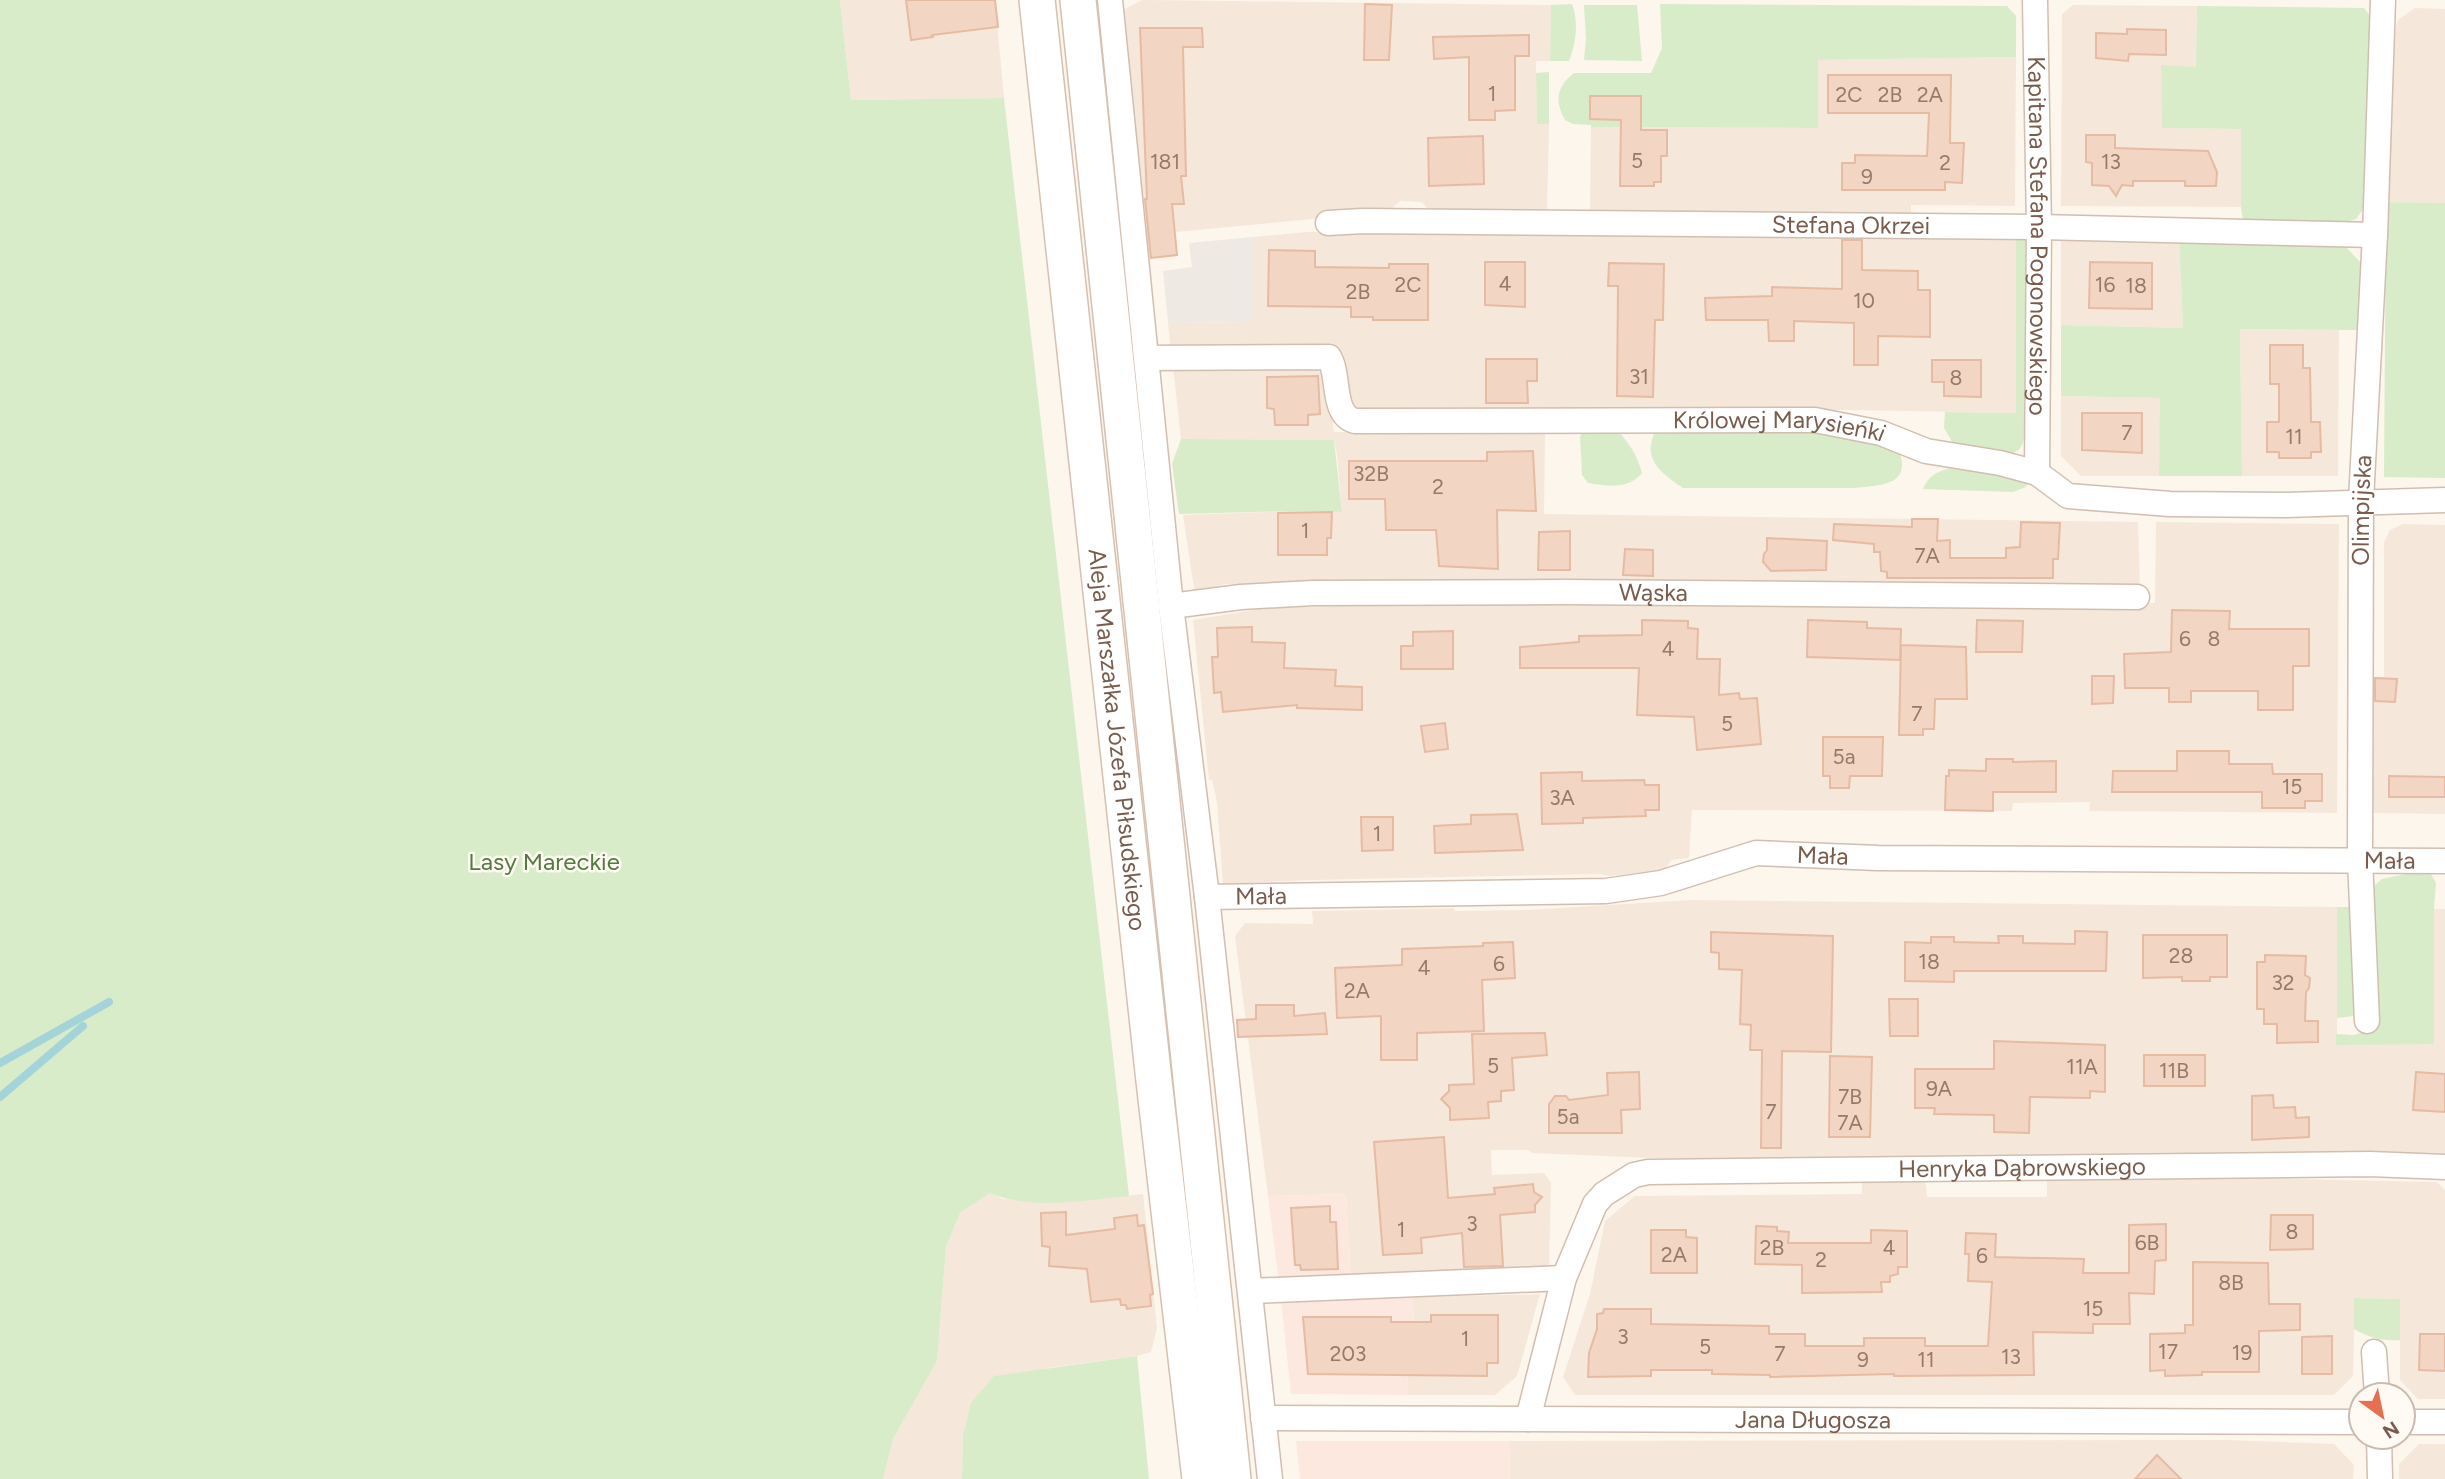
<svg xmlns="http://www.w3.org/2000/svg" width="2445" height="1479" font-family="Figtree,sans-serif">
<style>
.residential{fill:#f5e8da}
.commercial{fill:#fde8e0}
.industrial{fill:#efe9e4}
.green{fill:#d8ecc9}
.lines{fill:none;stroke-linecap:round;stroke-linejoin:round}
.stream{stroke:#a5d3da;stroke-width:8}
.building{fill:#f3d5c3;stroke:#e6bba3;stroke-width:2}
.minor-casing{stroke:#d1beb0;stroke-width:27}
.secondary-casing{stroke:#d6c0b0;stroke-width:38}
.minor{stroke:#fff;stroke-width:24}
.secondary{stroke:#fff;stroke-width:35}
.labels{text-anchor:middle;stroke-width:5;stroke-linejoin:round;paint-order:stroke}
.number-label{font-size:21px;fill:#987a6a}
.street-label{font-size:24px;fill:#7a5c4d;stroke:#fffaf3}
.park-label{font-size:24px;fill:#537a41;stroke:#fffaf3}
</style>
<rect width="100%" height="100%" fill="#fdf6ec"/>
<!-- residential -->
<path class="residential" d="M840,0H995L1004,98L851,100Z
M1142,0L1551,5L1550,61H1536L1537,123L1549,124L1547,215L1431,213L1422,202L1400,201L1388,212L1175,232L1177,255L1146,258L1121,11Z
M2073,5L2197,6L2196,67L2161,66L2163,128L2241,129V207L2061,206L2062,14Z
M2415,8L2445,9V203L2386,202L2396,26L2398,20Z
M2016,57L2015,206L1911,205V219L1590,215L1591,127L1817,128L1818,60Z
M1592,231L2016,237V413L1849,410L1348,409L1338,348L1171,352L1168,323L1253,322V237L1306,232Z
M2061,238L2179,239L2183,328L2061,325Z
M2240,329L2339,330L2338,476H2242Z
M1325,364L1334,432L1545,433L1544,514L2138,522L2140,591L1725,586L1224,584L1195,595L1183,515L1289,511L1342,512L1337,455L1334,440L1181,439L1173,367Z
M2061,396L2161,398L2159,476H2081L2061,456Z
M2156,522L2339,524L2337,813L2089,811L2090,802L2013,803L2012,811L1692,810L1689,858L1671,860L1665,870L1608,876L1601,874L1311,880L1223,884L1217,803L1212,780H1209L1193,620L1259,609L1512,598L2155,603Z
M2403,524L2445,525V814L2373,813V677H2384V542L2390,530Z
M1691,900L2337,907V1044H2434V909H2445V1157L2328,1151L2281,1154L1803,1159L1652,1158L1532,1153L1528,1150H1491L1492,1175L1544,1173L1551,1183L1549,1267L1351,1280L1346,1194L1268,1196L1235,936L1245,923L1313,924L1312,911L1454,908L1455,911L1527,910Z
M1862,1177L1925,1178L1927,1197H2047V1177L2257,1178L2437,1182L2445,1190V1399H2418L2400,1380V1299L2355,1298L2353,1376L2334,1395H1575L1563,1377L1590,1294L1605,1221L1635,1196L1862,1194Z
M990,1193L1003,1199L1065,1202L1143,1194L1157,1328L1151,1352L1137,1356L1047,1368L963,1436L962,1479H883L893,1439L937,1361L946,1247L960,1213Z
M1540,1294L1517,1376L1495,1395H1408L1407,1349L1414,1348L1413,1297Z
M2225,1440L2334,1444L2354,1465L2353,1479H1510L1509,1441Z
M2419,1444H2445V1479H2399V1464Z"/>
<!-- commercial -->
<path class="commercial" d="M1346,1194L1351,1280L1279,1283L1268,1196Z
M1413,1297L1414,1349H1407L1408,1395L1291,1394L1281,1300Z
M1296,1441H1509L1510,1479H1300Z"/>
<!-- industrial -->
<path class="industrial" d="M1253,237V322L1168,323L1163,271L1192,267L1189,243Z"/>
<!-- green -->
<path class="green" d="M0,0H840L851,100L1004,98L1129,1196C1085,1200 1031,1211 990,1193L960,1213L946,1247L937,1361L893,1439L883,1479H0Z
M1572,4C1579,22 1576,43 1569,61H1550L1551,5Z
M1660,4L2007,6L2016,16V57L1818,60V128L1591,127V125L1573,124L1565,120C1554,101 1557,86 1574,73H1651L1662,48Z
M1584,5H1637L1642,61L1584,60L1586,39Z
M2197,6L2364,8L2370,16L2371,25L2367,204L2356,219L2340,224L2243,221L2241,207V129L2162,128L2161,65L2196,67Z
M1549,72V124H1537L1536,73Z
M2386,202L2445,203V478L2384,477Z
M2032,236L2025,429C2024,436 2024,447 2017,451C2001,461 1972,449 1954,445L1944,428L1945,412L2016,413V237Z
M2179,239L2340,241L2362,264L2361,330L2240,329L2242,476H2159L2160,398L2061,396V325L2183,328Z
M1614,427C1628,441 1637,454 1642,473C1628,490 1608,486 1588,483L1582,475L1580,436L1589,428Z
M1808,427L1899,450C1912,486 1881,485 1854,488H1683C1660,472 1641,459 1656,430Z
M1181,439L1334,440L1342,512L1289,511L1179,514L1172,464Z
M1978,466L2028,483L2026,487L2013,492L1923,489C1932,466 1957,467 1978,466Z
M2406,874H2431L2436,883L2434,909V1044L2336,1045V1034L2354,1035L2371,1030L2370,889L2382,879Z
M2337,907H2357V1008L2353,1016L2337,1018Z
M2354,1298L2400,1299V1340C2383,1341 2369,1338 2354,1329Z
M1137,1356L1149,1479H962L963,1436L971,1403L994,1376Z"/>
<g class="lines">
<!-- stream -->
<path class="stream" d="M0,1063L109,1002
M0,1097L83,1026"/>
</g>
<!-- building -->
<path class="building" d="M906,0H995L998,27L932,35L933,37L911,40Z
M1365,4L1392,5L1389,60H1364Z
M1140,28H1202L1203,47H1183L1186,176H1181L1184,204H1172L1177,255L1151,258L1145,199H1147Z
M2127,29L2166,30V55L2129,54L2128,61L2096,58V33L2127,34Z
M1529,35V56H1515V110L1495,111V120H1469V57L1434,59L1433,37Z
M1828,75H1951L1950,143H1964L1962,183L1945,182V190H1842V163H1855V155L1927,156L1929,113H1828Z
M1590,96H1641V130H1667V156H1661V182H1654V186H1620L1621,120L1590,119Z
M2086,135H2115V148L2208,151L2217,172L2216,186H2185V181H2133V186L2122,185L2116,196L2109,186L2092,185V163L2086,162Z
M1483,136L1484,184L1429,186L1428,138Z
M1842,240H1862V270L1918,271V290H1930V337L1878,336V365H1854V323L1794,321V341H1769L1768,320H1706L1705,298L1772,296V287L1842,289Z
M1269,250L1315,251V267L1389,268V264H1428V320H1373V317H1351V307L1268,306Z
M1485,262H1525V307L1485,305Z
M2090,262L2152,263V309L2089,308Z
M1609,263L1664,264L1663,320H1655L1653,397L1617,396L1618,286H1608Z
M2270,345H2303V368H2310L2311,422H2320L2321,452H2311V458H2279V452H2267V422H2279V384H2270Z
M1486,359H1537V381H1527L1528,403H1486Z
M1932,360H1981V397L1944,396V382H1932Z
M1318,376L1320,414L1308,415V425H1275L1274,409L1267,408V377Z
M2082,413H2142V453L2082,450Z
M1533,451L1536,511L1497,510L1498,569L1439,566L1436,530H1386L1385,499H1349V461H1487V452Z
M1332,512L1331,538H1327V555H1278V513Z
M1912,519H1938L1937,541L1950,540V558H2006V548L2020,547L2021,522L2060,523L2058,559H2053V578H1887V572L1881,571L1880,552H1874V544L1833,540L1834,524L1912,527Z
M1570,531V570H1538L1539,532Z
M1767,538L1827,541L1826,570L1771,571L1763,562L1764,554L1767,550Z
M1625,549L1653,550V576L1623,575Z
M2172,610L2230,611L2229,629H2309V666H2293V710H2258V691H2191V702H2169V688H2125L2124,654L2171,652Z
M1642,620L1688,621V628L1698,629L1697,659H1720L1719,695L1739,693L1740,699L1757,698L1761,744L1697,750L1694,717L1637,715L1639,668H1520V647L1579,642V636L1642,635Z
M1808,620L1867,622V628L1901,629L1900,660L1807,657Z
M1977,620L2023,621L2022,652H1976Z
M1252,627V642L1285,643L1284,668L1336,670L1335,686L1362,687V710L1297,708V705L1223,712L1221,692L1214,693L1212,657H1218L1217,628Z
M1453,631V669H1401V646H1413V632Z
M1901,645L1966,647L1967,699H1935L1934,729H1923V735H1899Z
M2092,676H2114L2113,703L2092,704Z
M2375,678L2397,679L2395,702L2375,701Z
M1445,723L1448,749L1425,752L1421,726Z
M1823,737H1883L1882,776H1850L1849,788H1830V776H1823Z
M2177,751H2229V764H2272L2273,774H2322V801H2305V808H2262V792H2112L2113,771H2177Z
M1986,759H2013V762L2056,761V792H1993V811L1945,810L1946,776H1949V770L1986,771Z
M1582,772V781L1644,780L1645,785H1659V810H1645L1646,816L1583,818V823L1542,824L1541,773Z
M2389,776L2445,777V797H2389Z
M1517,814L1523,850L1435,853L1434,826L1471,824V815Z
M1361,817H1393V850L1362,851Z
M2075,931L2107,932L2106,971H1954V982L1905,981V942L1931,943V937H1954V942L1999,943L1998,936H2023V943L2075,944Z
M1711,932L1833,936L1831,1052L1782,1051L1781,1148H1761L1762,1050H1750L1751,1025L1740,1024L1742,970L1719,969V953L1711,952Z
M2143,935H2227V977H2210V981H2182V977L2143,978Z
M1513,942L1515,978L1482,980L1484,1031L1417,1033V1060H1381V1016L1337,1018L1335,968L1402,965V949L1483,946V943Z
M2265,955L2306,956L2305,975L2310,978L2309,988L2306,992L2305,1021H2318V1042L2277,1043V1024H2264V1009H2257V962H2265Z
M1889,999H1918V1036H1890Z
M1256,1005H1294V1016L1325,1013L1327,1034L1238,1037L1237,1020L1256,1019Z
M1545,1033L1547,1055L1512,1058L1514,1090L1501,1091V1101L1488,1102L1489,1118L1450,1120V1108L1441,1099L1449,1091V1085L1474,1084L1472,1034Z
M1994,1041L2105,1045V1092L2090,1091V1098L2030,1097L2029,1133L1994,1132V1115L1934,1114L1935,1108H1915V1069H1994Z
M2144,1055H2205V1086H2144Z
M1830,1056L1872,1057L1870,1137H1829Z
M1639,1072L1640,1109L1621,1110L1622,1133H1549V1104L1555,1096H1566L1569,1100L1608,1095L1607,1073Z
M2416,1072L2445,1074V1112L2413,1110Z
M2273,1095L2274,1108L2295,1107L2296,1118L2309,1117V1137L2252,1140V1096Z
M1444,1137L1448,1198L1495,1194L1494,1188L1533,1184L1534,1192L1542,1197L1535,1205V1212L1500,1215L1503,1266L1464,1267L1462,1233L1421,1238L1422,1253L1383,1255L1374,1142Z
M1330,1206V1222H1336L1338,1269L1301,1270L1300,1265H1295L1291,1208Z
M1066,1212V1235L1115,1229L1114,1218L1137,1215L1138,1226L1144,1225L1153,1294L1150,1295L1151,1306L1127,1309L1126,1305H1121L1120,1299L1091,1302L1087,1269L1049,1266L1050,1247L1042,1246L1041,1213Z
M2271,1215H2313V1249L2270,1250Z
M2166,1224V1260L2155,1261L2154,1294L2129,1293L2130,1324H2093V1333L2033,1332L2034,1375L1894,1376V1374L1770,1377V1375L1712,1374V1370H1651V1376L1588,1377L1589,1353L1597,1329V1314L1603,1313L1604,1309H1651V1324L1769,1326V1334H1805V1346H1864V1338H1925V1346H1988L1992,1282L1968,1281L1969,1254H1965L1966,1233L1996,1234L1995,1257L2084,1259L2083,1273H2129V1225Z
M1756,1226L1777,1227V1231L1789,1232L1788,1243H1871V1230L1907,1231V1267H1898V1274L1890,1276V1282H1881L1882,1292L1802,1293V1265L1755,1264Z
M1651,1230H1686V1237L1697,1238V1273H1651Z
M2193,1262L2268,1263L2269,1304H2300V1330L2259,1331V1372H2202V1375L2165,1376V1370L2150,1371V1334L2185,1333V1325H2193Z
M1431,1315H1498V1363H1487V1376L1308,1374L1303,1317H1391V1322H1431Z
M2420,1334H2445V1371L2419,1370Z
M2332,1336V1374H2302V1337Z
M2157,1455L2181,1479H2135Z"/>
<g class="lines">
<!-- minor casing -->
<g class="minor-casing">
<g id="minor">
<path d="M1110,0L1171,606L1207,897L1270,1479"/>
<path id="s1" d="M2035,0L2039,227L2037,473"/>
<path id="s2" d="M1328,223L1362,221L2039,227L2375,235"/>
<path id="s3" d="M1147,358L1329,357C1340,374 1331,415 1355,421L1815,420L1881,433L1926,451L2000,463L2037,473L2068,496L2170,504L2284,505L2445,500"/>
<path id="s4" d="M1171,606L1241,597L1313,593L1566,592L2137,597"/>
<path id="s5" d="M1207,897L1606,891L1661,883L1756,853L1878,858L2445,861"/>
<path id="s6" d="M2367,1021L2360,859L2361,501L2375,235L2383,0"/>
<path d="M1251,1291L1564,1278"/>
<path d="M2374,1352L2377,1395"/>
<path id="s7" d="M1263,1418L2361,1422"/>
<path id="s8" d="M1528,1419L1564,1278L1595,1204L1604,1194L1634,1175L1648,1172L2370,1164L2445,1167"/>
<path d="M2403,1422H2445"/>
<path d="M2379,1437L2380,1479"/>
</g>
</g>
<!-- secondary casing -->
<g class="secondary-casing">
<g id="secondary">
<path id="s9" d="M1037,0L1154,1081L1200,1479"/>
<path d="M1078,0L1233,1479"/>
</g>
</g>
<!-- minor -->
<use href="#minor" class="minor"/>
<!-- secondary -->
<use href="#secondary" class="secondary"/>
</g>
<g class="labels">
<!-- number labels -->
<g class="number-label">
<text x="1492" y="101">1</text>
<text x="1849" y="102">2C</text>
<text x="1890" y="102">2B</text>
<text x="1930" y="102">2A</text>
<text x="1637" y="168">5</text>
<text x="1165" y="169">181</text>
<text x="2111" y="169">13</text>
<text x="1945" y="170">2</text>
<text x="1867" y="184">9</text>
<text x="1505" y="291">4</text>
<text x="1408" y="292">2C</text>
<text x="2105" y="292">16</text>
<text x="2136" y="293">18</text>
<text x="1358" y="299">2B</text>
<text x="1864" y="308">10</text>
<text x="1639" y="384">31</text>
<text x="1956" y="385">8</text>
<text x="2127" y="440">7</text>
<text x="2294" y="444">11</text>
<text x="1371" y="481">32B</text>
<text x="1438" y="494">2</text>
<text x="1305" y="538">1</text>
<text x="1927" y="563">7A</text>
<text x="2185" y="646">6</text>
<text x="2214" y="646">8</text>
<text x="1668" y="656">4</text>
<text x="1917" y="721">7</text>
<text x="1727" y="731">5</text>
<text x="1844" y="764">5a</text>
<text x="2292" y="794">15</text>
<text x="1562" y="805">3A</text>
<text x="1377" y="841">1</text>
<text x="2181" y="963">28</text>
<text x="1929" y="969">18</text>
<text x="1499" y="971">6</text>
<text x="1424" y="975">4</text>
<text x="2283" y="990">32</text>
<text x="1357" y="998">2A</text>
<text x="1493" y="1073">5</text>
<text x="2082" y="1074">11A</text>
<text x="2174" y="1078">11B</text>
<text x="1939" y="1096">9A</text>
<text x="1850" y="1104">7B</text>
<text x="1771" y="1119">7</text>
<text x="1568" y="1124">5a</text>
<text x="1850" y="1130">7A</text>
<text x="1472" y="1231">3</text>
<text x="1401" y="1237">1</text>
<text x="2292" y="1239">8</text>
<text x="2147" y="1250">6B</text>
<text x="1772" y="1255">2B</text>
<text x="1889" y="1255">4</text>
<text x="1674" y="1262">2A</text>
<text x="1982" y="1263">6</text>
<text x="1821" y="1267">2</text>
<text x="2231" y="1290">8B</text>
<text x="2093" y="1316">15</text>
<text x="1623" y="1344">3</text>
<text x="1465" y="1346">1</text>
<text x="1705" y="1354">5</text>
<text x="2168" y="1359">17</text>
<text x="2242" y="1360">19</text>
<text x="1348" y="1361">203</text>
<text x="1780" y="1361">7</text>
<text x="2011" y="1364">13</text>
<text x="1863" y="1367">9</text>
<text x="1926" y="1367">11</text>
</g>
<!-- street labels -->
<g class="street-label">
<text dy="8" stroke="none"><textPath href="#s2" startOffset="523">Stefana Okrzei</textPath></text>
<text dy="8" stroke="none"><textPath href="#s1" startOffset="236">Kapitana Stefana Pogonowskiego</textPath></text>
<text dy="8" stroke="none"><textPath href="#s3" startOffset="679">Królowej Marysieńki</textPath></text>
<text dy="8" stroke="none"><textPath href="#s6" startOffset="511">Olimpijska</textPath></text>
<text dy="8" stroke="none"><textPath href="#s4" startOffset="483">Wąska</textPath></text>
<text dy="8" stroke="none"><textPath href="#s9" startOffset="744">Aleja Marszałka Józefa Piłsudskiego</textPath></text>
<text dy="8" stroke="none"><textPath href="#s5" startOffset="621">Mała</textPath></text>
<text dy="8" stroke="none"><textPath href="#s5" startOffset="1188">Mała</textPath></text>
<text dy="8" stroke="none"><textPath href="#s5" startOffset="54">Mała</textPath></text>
<text dy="8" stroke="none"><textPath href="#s8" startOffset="663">Henryka Dąbrowskiego</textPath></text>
<text dy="8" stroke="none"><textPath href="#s7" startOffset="550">Jana Długosza</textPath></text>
</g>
<!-- park labels -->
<g class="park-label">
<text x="544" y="870">Lasy Mareckie</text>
</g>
</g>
<!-- north arrow -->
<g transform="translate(2382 1416) rotate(147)"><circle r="33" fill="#fffaf3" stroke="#cabbb1" stroke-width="2"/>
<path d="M0-5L12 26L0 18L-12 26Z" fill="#e76f51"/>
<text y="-10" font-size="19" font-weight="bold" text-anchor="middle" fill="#7a5c4d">N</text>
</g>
</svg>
